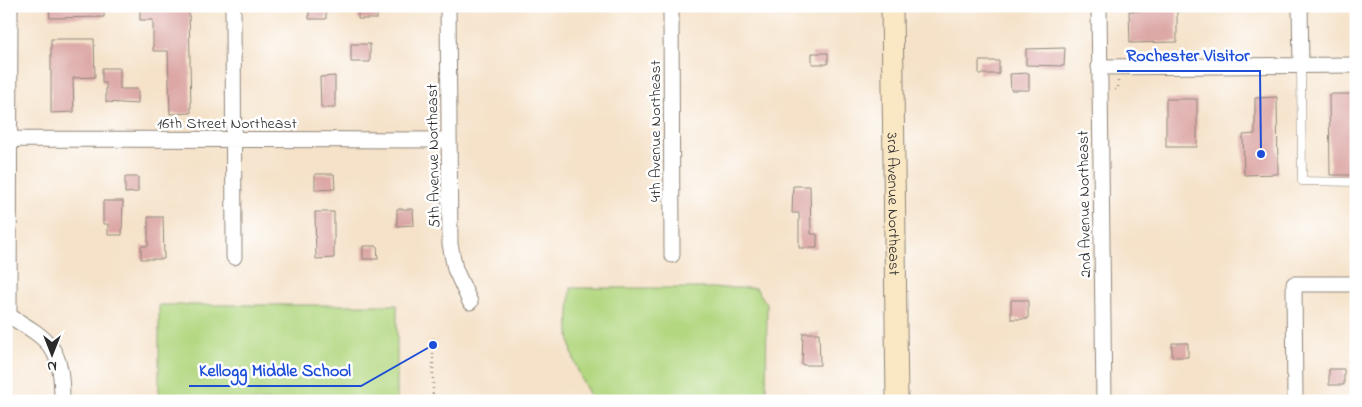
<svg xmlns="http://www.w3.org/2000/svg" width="1362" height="407" font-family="'Indie Flower',sans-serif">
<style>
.green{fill:#b2d780;stroke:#6e8156}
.building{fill:#dca7a5}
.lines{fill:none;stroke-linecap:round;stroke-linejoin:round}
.lane-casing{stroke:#90867a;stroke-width:9}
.street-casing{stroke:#90867a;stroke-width:17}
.secondary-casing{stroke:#90867a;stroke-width:23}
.path{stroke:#90867a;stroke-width:2.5;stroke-dasharray:1 4;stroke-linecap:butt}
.lane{stroke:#fff;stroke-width:8}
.street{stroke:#fff;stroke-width:15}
.secondary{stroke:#fae7c3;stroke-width:21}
.labels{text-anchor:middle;stroke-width:5;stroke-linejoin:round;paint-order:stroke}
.street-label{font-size:16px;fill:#2b2b2b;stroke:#fff}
.leader{fill:none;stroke:#1d4ed8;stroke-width:2}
.callout-dot{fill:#1d4ed8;stroke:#fff;stroke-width:2}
.callout-label{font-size:18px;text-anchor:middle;font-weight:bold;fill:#1d4ed8;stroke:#fff;stroke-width:5;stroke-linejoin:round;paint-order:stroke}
</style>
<rect width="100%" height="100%" fill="#fff"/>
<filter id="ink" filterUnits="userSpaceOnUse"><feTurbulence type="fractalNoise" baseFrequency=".02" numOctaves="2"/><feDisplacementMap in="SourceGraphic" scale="10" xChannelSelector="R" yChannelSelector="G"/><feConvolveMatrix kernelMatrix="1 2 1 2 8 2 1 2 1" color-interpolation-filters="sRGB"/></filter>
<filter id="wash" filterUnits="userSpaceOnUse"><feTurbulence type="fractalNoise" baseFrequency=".0096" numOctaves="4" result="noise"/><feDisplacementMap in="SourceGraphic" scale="20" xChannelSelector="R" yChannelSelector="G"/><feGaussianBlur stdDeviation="1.12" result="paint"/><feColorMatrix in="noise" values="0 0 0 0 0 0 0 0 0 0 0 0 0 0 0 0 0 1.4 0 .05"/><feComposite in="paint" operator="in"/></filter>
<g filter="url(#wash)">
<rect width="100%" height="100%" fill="#f5e2c9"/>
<!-- green -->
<path class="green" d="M571,288H756L767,304L766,401H593C568,357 566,338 571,288Z
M159,305H397V401H159Z"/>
<g id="blocks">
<!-- building -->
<path class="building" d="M49,6H104V17L50,18Z
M140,6H189L191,113L170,114L168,51H153V20H140Z
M309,6H326V19H309Z
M358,6H377V19H358Z
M1177,10V42L1130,43L1129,11Z
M51,39H94L95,77L73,78L74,112L51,113Z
M351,44H370V62H351Z
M1065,48L1064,66L1026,65V49Z
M812,53H828V64H812Z
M979,61H999V74H979Z
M102,68H120V89H138V104L106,102V83H102Z
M1029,73V90H1011L1010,74Z
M335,76V108H321L320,77Z
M1329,94H1356V175H1330Z
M1277,97L1278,174L1244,175L1243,135L1255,134V98Z
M1166,99H1197V147H1166Z
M315,174H334L335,189L315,190Z
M125,177H138V192L125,193Z
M793,186H810L811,234H817V248H799V213H792Z
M103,201H123L122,235H108V224H103Z
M397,209H413L414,225L397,226Z
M315,212H334V258L316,259Z
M148,217H163L164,259H141V246H148Z
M363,246H377L378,259H363Z
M1011,300H1028V319H1011Z
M803,333H819L820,365H802Z
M1172,343H1188V357H1172Z
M1329,369H1344V385H1329Z"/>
</g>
</g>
<g filter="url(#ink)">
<use href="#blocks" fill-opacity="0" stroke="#90867a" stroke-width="1"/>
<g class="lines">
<!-- lane casing -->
<g class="lane-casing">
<path id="lane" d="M1301,65L1302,181L1356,182"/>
</g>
<!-- street casing -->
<g class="street-casing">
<path id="street" d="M233,6L234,257
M448,6L450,244L455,269L470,302
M671,6L672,255
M1099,6L1104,401
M1300,6L1301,65
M1099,67L1356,65
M6,139L448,140
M9,316L10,6
M9,316C53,341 62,350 62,401
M1295,401L1294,284H1356"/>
</g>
<!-- secondary casing -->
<g class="secondary-casing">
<g id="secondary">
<path id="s1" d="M892,6L897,401"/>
</g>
</g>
<!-- path -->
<path class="path" d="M872,6V11
M1115,89H1118V80
M433,338V401"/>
<!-- lane -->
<use href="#lane" class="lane"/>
<!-- street -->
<use href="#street" class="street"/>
<!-- secondary -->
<use href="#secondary" class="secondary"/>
</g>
</g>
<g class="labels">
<!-- street labels -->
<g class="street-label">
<text x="227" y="128">16th Street Northeast</text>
<text transform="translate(654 131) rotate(-90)" y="6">4th Avenue Northeast</text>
<text transform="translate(432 156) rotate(-91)" y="6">5th Avenue Northeast</text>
<text dy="6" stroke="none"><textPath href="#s1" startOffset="198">3rd Avenue Northeast</textPath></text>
<text transform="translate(1083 204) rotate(-91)" y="6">2nd Avenue Northeast</text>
</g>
</g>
<!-- callouts -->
<path class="leader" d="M1261 154L1260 71H1117M433 345L361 386H189"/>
<g class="callout-dot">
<circle cx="1261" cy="154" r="5"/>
<circle cx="433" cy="345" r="5"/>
</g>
<g class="callout-label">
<text x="1188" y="61">Rochester Visitor</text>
<text x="275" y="376">Kellogg Middle School</text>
</g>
<!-- margin -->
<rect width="1362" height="407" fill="none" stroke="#fff" stroke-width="25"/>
<!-- north arrow -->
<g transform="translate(52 354) rotate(180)" stroke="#ffffff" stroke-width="4" paint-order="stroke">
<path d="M0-4L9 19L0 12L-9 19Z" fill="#2b2b2b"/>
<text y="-8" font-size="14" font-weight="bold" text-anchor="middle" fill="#2b2b2b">N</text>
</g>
</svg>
